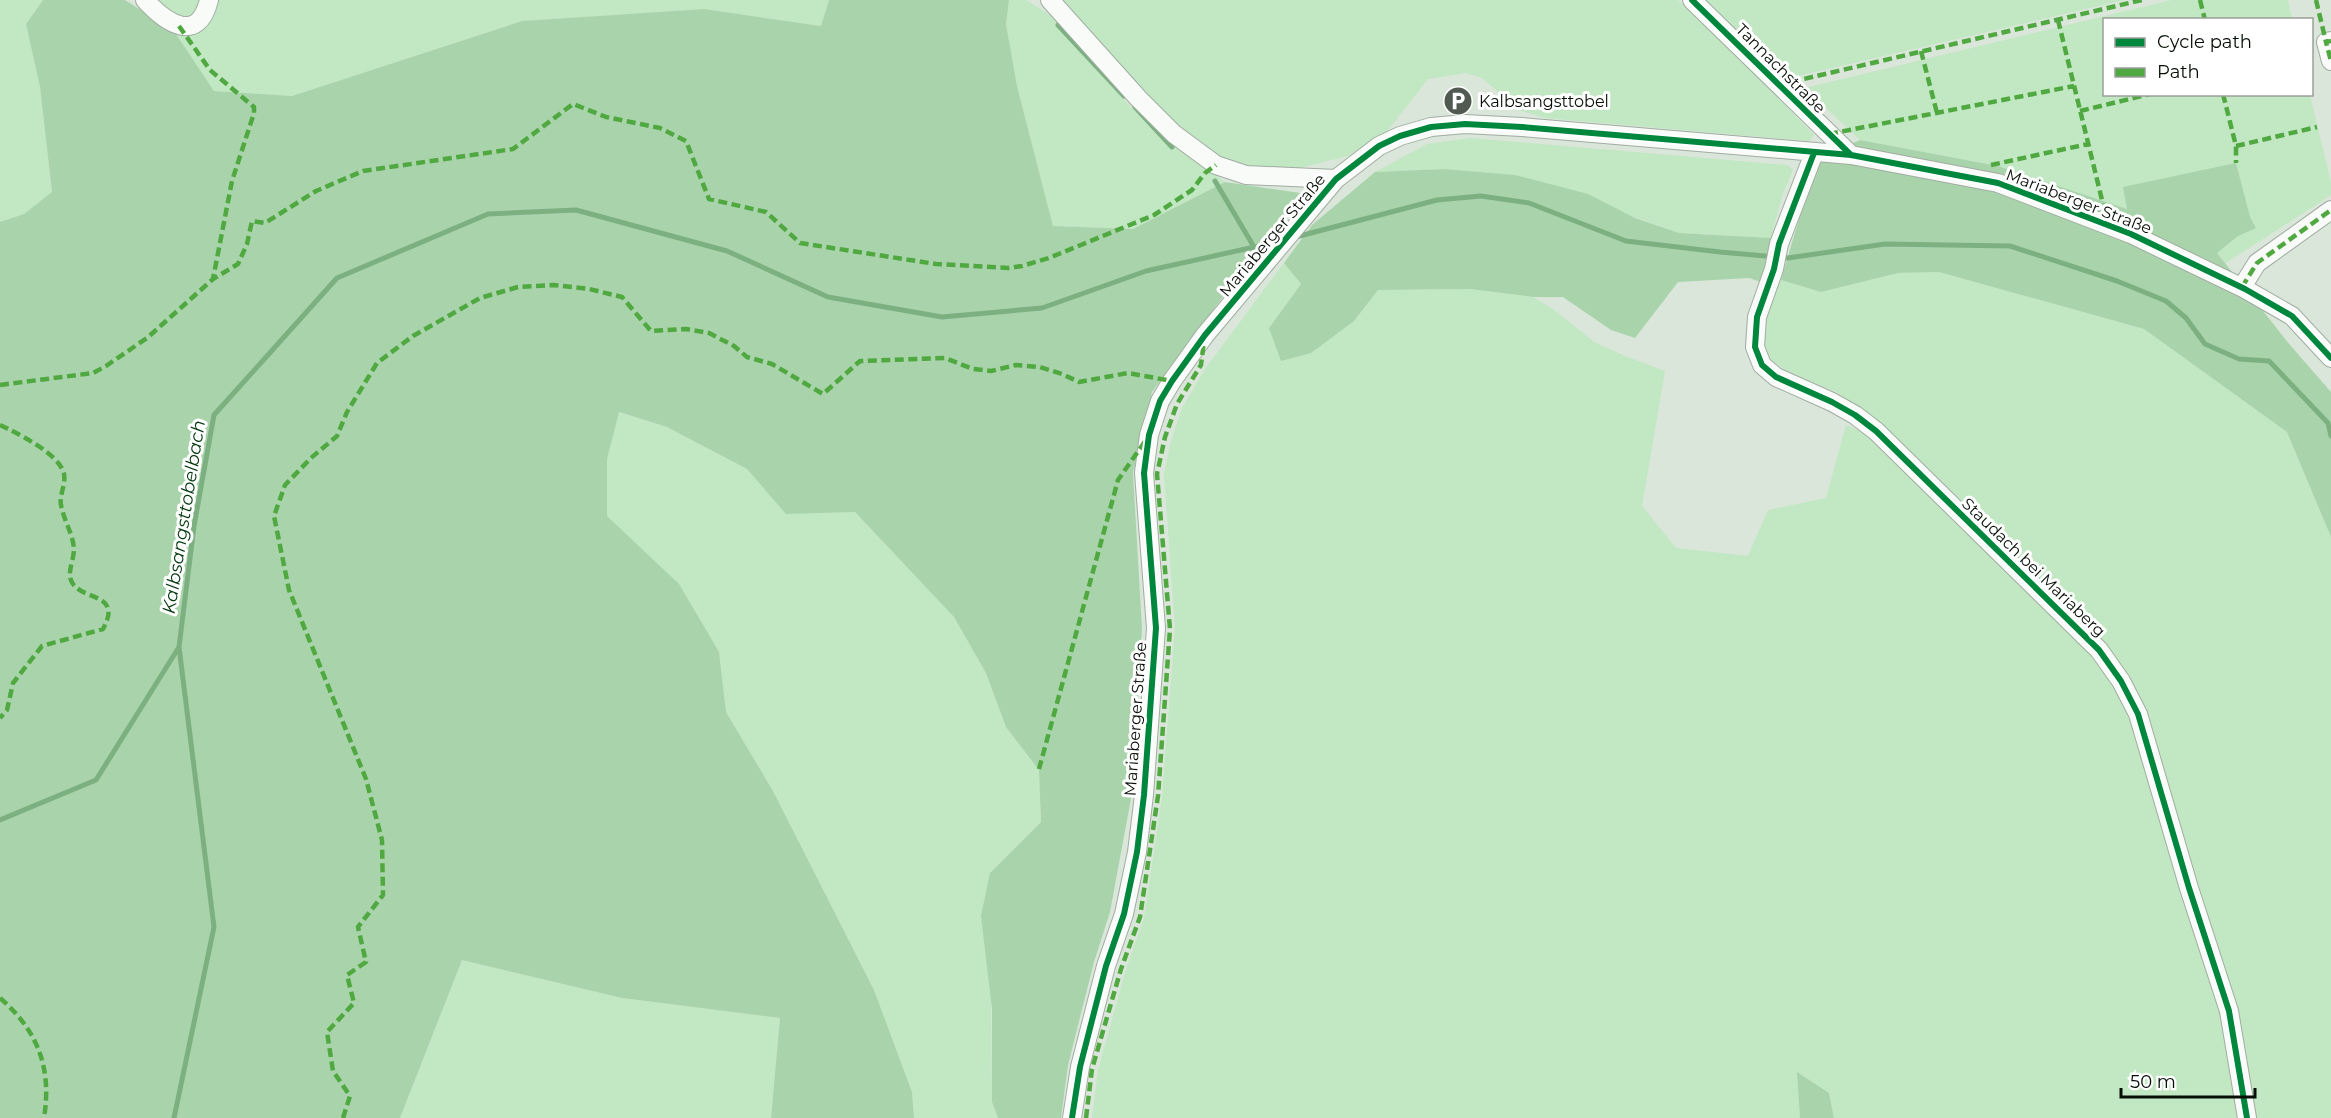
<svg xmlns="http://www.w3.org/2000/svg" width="2331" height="1118" font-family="Montserrat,sans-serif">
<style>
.green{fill:#c1e7c3}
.forest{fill:#a9d4ab}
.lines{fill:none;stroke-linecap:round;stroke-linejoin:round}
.stream{stroke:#7db080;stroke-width:5}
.minor-casing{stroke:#a1aca2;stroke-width:20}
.minor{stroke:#f9fbf9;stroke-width:18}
.quiet{stroke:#50a840;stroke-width:4.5;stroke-dasharray:9 4.5;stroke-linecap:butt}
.cycleway-casing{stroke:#fff;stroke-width:10}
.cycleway{stroke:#00873e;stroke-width:6}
.labels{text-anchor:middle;stroke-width:6;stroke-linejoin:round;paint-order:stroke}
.street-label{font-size:16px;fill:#060e06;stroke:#fff}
.poi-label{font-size:16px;fill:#060e06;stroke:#fff;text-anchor:start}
.water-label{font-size:18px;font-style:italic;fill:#04380e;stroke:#fff}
</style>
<rect width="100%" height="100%" fill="#d9e6d9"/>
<!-- green -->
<path class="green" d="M0,0H43L26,24L40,87L52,192L24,214L0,222Z
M149,0H202L188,22Z
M216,0H829L821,26L704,9L522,21L292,96L214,91L174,31Z
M1009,0H1026L1059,21L1127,103L1159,133L1225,182L1133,229L1053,226L1017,86L1006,24Z
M1058,0H1678L1773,92L1814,135L1809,141L1545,118L1508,107L1497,91L1482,78L1466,73L1428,79L1388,130L1348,156L1291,170L1246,169L1219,160L1178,129Z
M1703,0H2124L1785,79Z
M2172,0H2288L2292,19L2104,20V94L2310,95L2331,183V195L2226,263L2217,253L2127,209L1998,166L1860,140L1805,88Z
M1471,138L1787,165L1793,170L1782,196L1771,238L1679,233L1515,175L1445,169L1375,172L1427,144Z
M1284,263L1301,284L1269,328L1354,321L1378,290L1470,289L1533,297L1553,309L1594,342L1625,356L1665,371L1642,506L1676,548L1748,556L1768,510L1826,498L1846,425L1873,437L2094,657L2115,686L2131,716L2224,1025L2239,1118H1834L1829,1093L1797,1073L1800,1118H1092L1098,1070L1126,969L1144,918L1162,797L1175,628L1164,474L1171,441L1182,408L1205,369Z
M1939,272L2144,329L2287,432L2331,537V1118H2254L2197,884L2146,711L1860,409L1838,393L1785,370L1771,360L1765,348L1763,319L1781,280L1821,292L1898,273Z
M618,412L667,427L747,469L787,513L855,512L954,617L986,673L1006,727L1039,769L1041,822L990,873L992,1102L998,1118H914L912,1092L874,990L773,791L726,712L719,652L607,516V459Z
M462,960L622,998L780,1018L771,1118H400Z"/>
<!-- forest -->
<path class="forest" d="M43,0H125L174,31L214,91L292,96L522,21L704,9L821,26L829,0H1009L1006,24L1017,86L1053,226L1133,229L1225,182L1300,193L1152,392L1133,473L1142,629L1132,793L1110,912L1094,962L1068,1065L1061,1118H998L992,1102V1009L981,916L990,873L1041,822L1039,770L1006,727L986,673L954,617L855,512L786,514L747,469L667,427L619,412L607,459V516L679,584L719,652L726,712L773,791L874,990L912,1092L914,1118H771L780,1018L622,998L462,960L400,1118H0V222L24,214L52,192L40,87L26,24Z
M1860,140L1998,166L2127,209L2123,187L2236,163L2250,217L2256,228L2238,236L2217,253L2290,345L2331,392V537L2287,432L2144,329L1939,272L1898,273L1821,292L1781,280L1817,158Z
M1445,169L1515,175L1588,194L1635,218L1679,233L1771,238L1761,282L1749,278L1678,282L1635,338L1611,330L1563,297H1533L1470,289L1378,290L1354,321L1311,353L1281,361L1269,328L1301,284L1284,263L1312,225L1375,172Z
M1797,1072L1829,1093L1834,1118H1800Z"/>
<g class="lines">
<!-- stream -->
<path class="stream" d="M1058,25L1124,96
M1135,107L1172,147
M1215,181L1254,247
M1292,238L1437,200L1481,196L1529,203L1626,241L1720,252L1788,258L1885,244L2010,246L2117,281L2166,301L2186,318L2205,344L2239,359L2269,361L2328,423L2331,436
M0,820L96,780L179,647L194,526L214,415L337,278L488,214L576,210L727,251L828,297L942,317L1042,308L1146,271L1277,242
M174,1118L214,927L179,647"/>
<!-- minor casing -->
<g class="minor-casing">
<path id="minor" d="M145,0C166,23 198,45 209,0
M1050,0L1138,98L1174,134L1216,165L1246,175L1336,179
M1692,0L1851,155
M2331,41L2326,42L2331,61
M1814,153L1779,244L1774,269L1757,317L1755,347L1762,365L1776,377L1832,402L1855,415L1876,431L2099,650L2121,681L2138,714L2189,888L2229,1011L2247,1118
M2242,287L2257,263L2331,210
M1072,1118L1080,1067L1106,966L1124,914L1137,852L1144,795L1156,628L1144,473L1149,435L1160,401L1172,381L1205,335L1336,179L1379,146L1400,136L1431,127L1465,124L1522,127L1851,155L1998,183L2131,234L2245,289L2292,316L2331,358"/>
</g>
<!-- minor -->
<use href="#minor" class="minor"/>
<!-- quiet -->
<path class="quiet" d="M2200,0L2205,20
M2316,0L2326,42
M2058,20L2103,204
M179,26L210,70L254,107V113L232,181L213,279
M2331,41L2326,42L2331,61
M1921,51L1937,113
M1778,85L2142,0
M2223,94L2236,146V163
M2080,111L2150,94
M1829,134L2074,86
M2236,146L2317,127
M1991,165L2088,144
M2242,287L2257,263L2331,210
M0,385L93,373L106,366L147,338L213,279L238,264L247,244L252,221L265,223L316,191L363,171L513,149L573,104L606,117L660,128L686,141L709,199L766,212L800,243L936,264L1008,268L1022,266L1049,258L1154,215L1192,190L1205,173L1216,165
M0,425C17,433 60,454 64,474C66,485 59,495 61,505C64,521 73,534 74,549C74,558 69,568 70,577C75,603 125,589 103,629L42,646L13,683L7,710L0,718
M1039,769L1118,480L1146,440
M0,998C38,1031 52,1068 44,1118
M343,1118L350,1096L333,1071L327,1032L354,1003L347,975L366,962L358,927L383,895L382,840L366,779L289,590L274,516L285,485L311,458L337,436L347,412L377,363L413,336L480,298L518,287L553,285L589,289L622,297L651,331L686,329L709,333L734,346L747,357L772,364L823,394L860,361L945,358L973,369L991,371L1016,365L1040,367L1062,374L1079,382L1128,373L1172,381
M1086,1118L1092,1069L1121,969L1140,917L1158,796L1170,629L1157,474L1165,437L1177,404L1201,365L1204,341"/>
<!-- cycleway casing -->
<g class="cycleway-casing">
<path id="cycleway" d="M1692,0L1851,155
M1814,153L1779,244L1774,269L1757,317L1755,347L1762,365L1776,377L1832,402L1855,415L1876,431L2099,650L2121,681L2138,714L2189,888L2229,1011L2247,1118
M1072,1118L1080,1067L1106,966L1124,914L1137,852L1144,795L1156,628L1144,473L1149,435L1160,401L1172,381L1205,335L1336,179L1379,146L1400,136L1431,127L1465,124L1522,127L1851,155L1998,183L2131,234L2245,289L2292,316L2331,358"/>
</g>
<!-- cycleway -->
<use href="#cycleway" class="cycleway"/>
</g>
<!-- icons -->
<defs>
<g id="parking-disc" transform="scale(1.5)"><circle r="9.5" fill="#505a50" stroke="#fff"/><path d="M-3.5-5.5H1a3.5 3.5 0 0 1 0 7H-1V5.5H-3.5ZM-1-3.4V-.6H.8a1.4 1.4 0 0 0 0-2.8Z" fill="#fff"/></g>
</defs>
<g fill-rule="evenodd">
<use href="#parking-disc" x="1458" y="101"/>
</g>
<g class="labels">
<!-- street labels -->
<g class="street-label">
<text transform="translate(1781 68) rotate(45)" y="6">Tannachstraße</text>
<text transform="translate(2079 201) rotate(21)" y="6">Mariaberger Straße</text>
<text transform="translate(1272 235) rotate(-50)" y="6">Mariaberger Straße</text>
<text transform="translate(2034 567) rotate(44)" y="6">Staudach bei Mariaberg</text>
<text transform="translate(1135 719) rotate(-86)" y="6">Mariaberger Straße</text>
</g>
<!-- poi labels -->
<g class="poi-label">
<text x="1479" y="107">Kalbsangsttobel</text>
</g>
<!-- water labels -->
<g class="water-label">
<text transform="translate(184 517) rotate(-81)" y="6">Kalbsangsttobelbach</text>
</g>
</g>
<!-- legend -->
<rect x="2103" y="18" width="210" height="78" fill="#ffffff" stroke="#9b9f9b" stroke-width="1.5"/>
<rect x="2115" y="38" width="30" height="9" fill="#00873e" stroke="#9b9f9b" stroke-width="1.5"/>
<text x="2157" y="48" font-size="18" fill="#060e06">Cycle path</text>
<rect x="2115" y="68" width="30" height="9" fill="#50a840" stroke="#9b9f9b" stroke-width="1.5"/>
<text x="2157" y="78" font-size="18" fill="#060e06">Path</text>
<!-- scale -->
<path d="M2121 1088v9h134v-9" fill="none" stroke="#060e06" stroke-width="3"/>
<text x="2130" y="1088" font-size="18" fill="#060e06" stroke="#ffffff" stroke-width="4.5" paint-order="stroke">50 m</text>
</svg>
